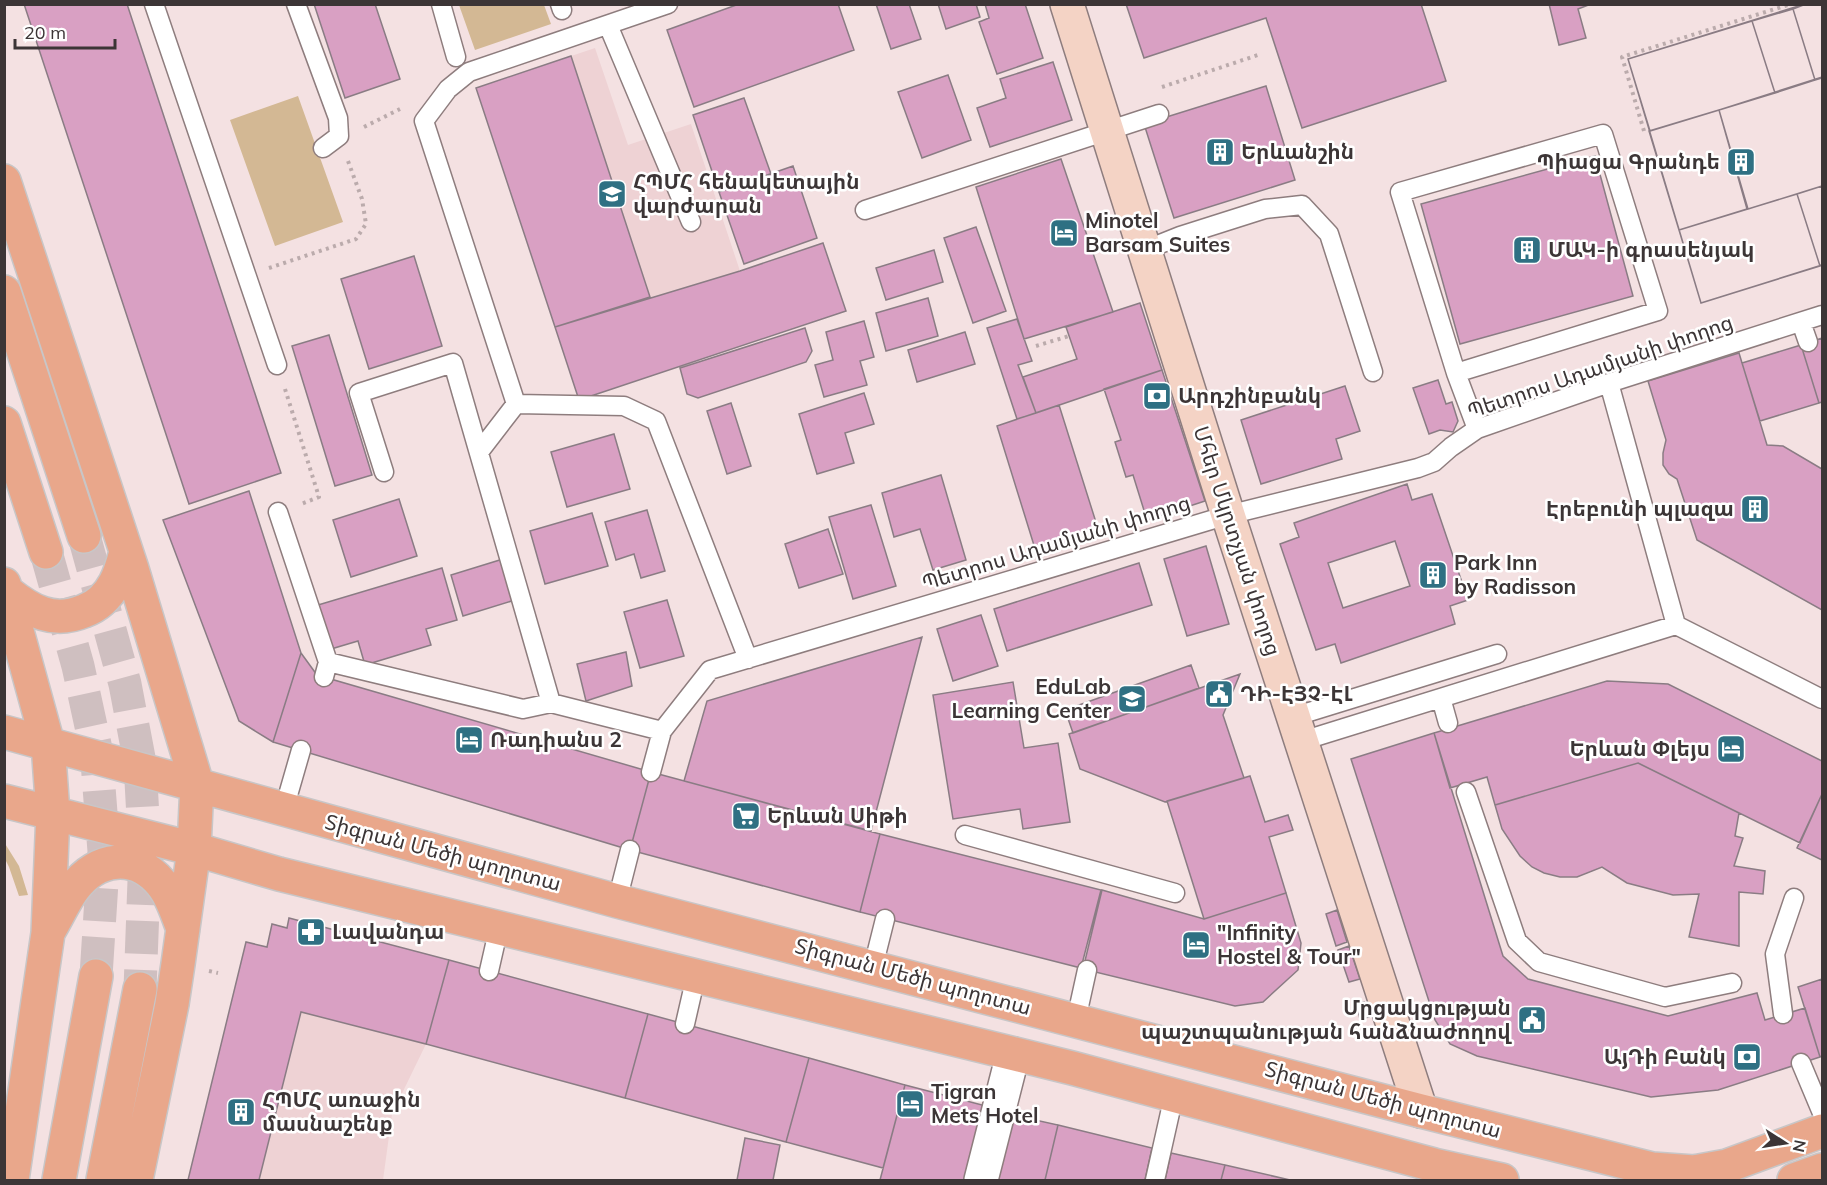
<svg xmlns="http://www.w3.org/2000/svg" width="1827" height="1185" font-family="Mulish,'Noto Sans Armenian',sans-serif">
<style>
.built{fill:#eed2d4}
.green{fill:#d3b894}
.building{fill:#d9a0c3;stroke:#8a7c84;stroke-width:1.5;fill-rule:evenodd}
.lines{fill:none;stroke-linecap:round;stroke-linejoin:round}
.primary-tunnel{stroke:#cfbfc0;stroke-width:33;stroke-dasharray:33 16;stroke-linecap:butt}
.lane-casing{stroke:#8e7d7e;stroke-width:21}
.street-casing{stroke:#8e7d7e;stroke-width:36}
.secondary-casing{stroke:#8e7d7e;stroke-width:36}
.primary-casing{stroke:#c8c6c7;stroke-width:36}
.path{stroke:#bbabac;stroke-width:4;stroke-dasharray:3 4.5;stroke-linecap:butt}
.lane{stroke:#fff;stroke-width:18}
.street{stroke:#fff;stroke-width:33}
.secondary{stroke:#f4d3c5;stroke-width:33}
.primary{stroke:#e9a78b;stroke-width:33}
.labels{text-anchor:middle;stroke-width:5;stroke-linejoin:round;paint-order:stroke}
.poi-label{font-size:21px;font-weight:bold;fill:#3c3536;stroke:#fff;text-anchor:start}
.street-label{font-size:21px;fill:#3c3536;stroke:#fff}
</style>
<rect width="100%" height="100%" fill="#f4e1e2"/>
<!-- built -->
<path class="built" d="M595,48L628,145L691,124L740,271L823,243L846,311L579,400L476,88Z
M289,918L449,960L426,1044L392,1114L383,1180H188L246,942L267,947L272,924L287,927Z"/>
<!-- green -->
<path class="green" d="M459,5H544L551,24L475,50Z
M298,96L343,222L275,246L230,120Z
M4,842L19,866L28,895L19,896L9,867L5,859Z"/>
<!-- building -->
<path class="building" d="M24,4H127L281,473L189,504Z
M314,4H375L400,79L345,98Z
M739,4H838L854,50L694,107L667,30Z
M876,4H909L921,39L891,49Z
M938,4H976L980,17L946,29Z
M985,4H1025L1043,58L997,74L979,22L989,18Z
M1126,4H1421L1446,81L1302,128L1266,18L1144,58Z
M1549,4H1591L1578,9L1586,38L1559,45Z
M1805,4H1822V265L1701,303L1628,59Z
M1806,4H1822V78L1815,80L1793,9Z
M1793,9L1815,80L1775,93L1752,21Z
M1752,21L1775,93L1650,131L1628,59Z
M571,56L650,297L555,327L476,88Z
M1053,62L1072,120L990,147L977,108L1006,98L1000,79Z
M948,75L971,140L922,158L898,92Z
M1822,77V186L1748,209L1719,110Z
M1266,86L1295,180L1174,218L1144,124Z
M744,98L771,174L719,192L693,115Z
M1719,110L1747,209L1679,230L1649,131Z
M1595,156L1633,296L1460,344L1421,204Z
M1061,159L1113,312L1024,339L976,187Z
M793,166L817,238L744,264L719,192Z
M1822,186V265L1820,266L1797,194Z
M1797,194L1820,266L1701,303L1679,230Z
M976,227L1006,311L973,323L944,238Z
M823,243L846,311L579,400L555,327L740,271Z
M934,250L943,282L886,300L876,268Z
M414,256L442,346L369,369L341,279Z
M928,298L938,336L886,351L876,313Z
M1140,303L1162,370L1036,413L1023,377L1077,359L1066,327Z
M1017,319L1032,361L1018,365L1036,413L1017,419L987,328Z
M864,321L874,357L860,361L867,385L824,397L815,365L833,360L826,332Z
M805,328L812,351L806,362L698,398L687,394L680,368Z
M965,332L975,364L917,382L908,350Z
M329,335L372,475L335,486L292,346Z
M1822,338V402L1819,403L1801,345Z
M1801,345L1819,403L1760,421L1742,363Z
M1739,353L1767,445L1783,446L1822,469V610L1697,540L1677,479L1669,474L1663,465V453L1666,440L1648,381Z
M1162,370L1205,501L1147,520L1133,475L1126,477L1115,442L1121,440L1104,389Z
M1438,380L1446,404L1452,402L1458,421L1453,432L1440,430L1429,434L1413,388Z
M1345,386L1360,431L1336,439L1342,459L1261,484L1241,420Z
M864,393L874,424L845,433L854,463L817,474L799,414Z
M731,403L751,466L727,474L707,411Z
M1059,405L1100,535L1037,555L997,426Z
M614,434L630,489L567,507L551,452Z
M941,475L966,560L933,570L920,529L894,537L882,493Z
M1407,484L1412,500L1432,494L1468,600L1450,606L1455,624L1341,663L1335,644L1316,650L1280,544L1299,537L1294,523ZM1395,541L1410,586L1343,608L1328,563Z
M249,491L301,653L273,742L239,721L163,520Z
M399,499L417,556L351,577L333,520Z
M871,505L896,586L853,599L829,517Z
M647,510L665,571L641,578L634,554L616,560L605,522Z
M592,513L608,566L545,584L530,531Z
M828,529L843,574L799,588L785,544Z
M1206,546L1229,624L1187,636L1164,559Z
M503,559L515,600L463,616L451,575Z
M1139,563L1152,605L1007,651L994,609Z
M442,568L457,620L426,629L431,645L365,665L358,641L331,649L318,605Z
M667,600L684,656L640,668L624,612Z
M981,615L998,666L953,681L937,629Z
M922,637L871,831L684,781L707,701Z
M626,652L632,686L586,701L577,664Z
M301,653L317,675L651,772L630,850L273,742Z
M1191,665L1199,688L1073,733L1065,710Z
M1240,674L1223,715L1244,778L1165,802L1080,769L1069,734Z
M1607,681L1668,684L1822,761V794L1800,843L1638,763L1495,805L1487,777L1450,788L1434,733Z
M1013,682L1024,748L1058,743L1070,822L1023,829L1020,809L953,819L933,695Z
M1434,733L1503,956L1528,979L1668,1016L1757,993L1765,1020L1805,1008L1820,1057L1718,1090L1651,1097L1477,1056L1450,1044L1435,1020L1351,759Z
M1638,763L1739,813L1735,836L1743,838L1734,866L1765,871L1763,894L1739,892V946L1689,937L1699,894L1673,895L1627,883L1602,867L1577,877H1560L1544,873L1532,867L1520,856L1502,829L1495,805Z
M651,772L880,834L860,912L630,850Z
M1250,776L1265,822L1288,815L1293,830L1269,837L1286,893L1204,919L1167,801Z
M1822,794V860L1797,848Z
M880,834L1101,890L1081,968L860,912Z
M1102,890L1204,919L1286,893L1301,943L1298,970L1263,1002L1235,1006L1083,969Z
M1337,910L1347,942L1336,946L1326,914Z
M289,918L449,960L426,1044L301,1012L259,1180H188L246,942L267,947L272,924L287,928Z
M1349,946L1360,979L1349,982L1338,950Z
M449,960L648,1014L625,1098L426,1044Z
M1822,979V1056L1820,1057L1798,987Z
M1364,1002L1369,1017L1360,1019L1356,1004Z
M648,1014L809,1058L786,1142L625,1098Z
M809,1058L905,1085L883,1168L786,1142Z
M905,1085L986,1106L967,1180H880Z
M1008,1114L1058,1125L1045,1180H993Z
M1058,1125L1152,1148L1145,1180H1045Z
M745,1138L780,1145L773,1180H737Z
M1171,1153L1225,1165L1221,1180H1165Z
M1225,1165L1290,1180H1221Z"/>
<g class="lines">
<!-- primary-tunnel -->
<path class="primary-tunnel" d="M84,536L125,684L140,763L145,854L140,989
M46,552L78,666L96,749L104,851L96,976"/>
<!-- lane casing -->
<g class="lane-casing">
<path id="lane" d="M154,4L277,365
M296,4L338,118L339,136L323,148
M441,4L456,57
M560,4L562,10
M608,25L691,222
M865,210L1159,114
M1145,250L1180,236L1265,209L1302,205L1329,234L1373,372
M1801,322L1808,342
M1456,373L1658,311L1603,134L1400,192L1456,373L1477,429
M1609,383L1676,625
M516,404L624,406L656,421L748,659
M479,452L516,404L424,121L448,89L469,72L668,4
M384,472L359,393L453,363L551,703
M278,512L328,662
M324,677L328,662L523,709L551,703L662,731
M1441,698L1448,723
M1293,717L1497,654
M1302,741L1676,625L1822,699
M651,772L662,731L710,670L1228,515L1418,468L1434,462L1451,447L1477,429L1609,383L1822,315
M1466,792L1517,941L1539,962L1665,997L1732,983
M284,809L301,750
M965,835L1175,893
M617,901L630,850
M873,967L885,919
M489,971L499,927
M1783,1014L1775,954L1794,898
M1076,1020L1087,970
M685,1024L696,976
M1801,1063L1822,1113
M1155,1180L1174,1095"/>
</g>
<!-- street casing -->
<g class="street-casing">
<path id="street" d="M981,1180L1013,1054"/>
</g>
<!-- secondary casing -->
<g class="secondary-casing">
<path id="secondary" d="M1067,4L1228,515L1421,1111"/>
</g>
<!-- primary casing -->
<g class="primary-casing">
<path id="primary" d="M4,181L132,569L197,784L194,849L178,964L172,1004L136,1180
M4,292L84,536
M4,423L46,552
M4,584L48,744L53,813L48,933L12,1180
M7,592C31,611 53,624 84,611C98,606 108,596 115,583C120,574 123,563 126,552
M4,732L617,901L1421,1111L1652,1169L1694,1172L1727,1166L1822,1131
M4,801L194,849L279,874L1072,1068L1434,1165L1502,1180
M50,929C58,916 64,901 74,888C97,857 135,852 161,883C172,895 177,914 183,929
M59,1180L96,976
M103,1180L140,989
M1794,1180L1822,1170"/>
</g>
<!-- path -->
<path class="path" d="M1162,87L1261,54
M364,127L400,109
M1644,131L1622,57L1791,4
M269,268L356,239L366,224L362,199L348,161
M1036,346L1069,336
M285,389L319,497L301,504
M209,971L218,973"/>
<!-- lane -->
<use href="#lane" class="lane"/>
<!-- street -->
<use href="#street" class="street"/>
<!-- secondary -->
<use href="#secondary" class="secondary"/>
<!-- primary -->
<use href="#primary" class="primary"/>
</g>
<!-- icons -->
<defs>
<g id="building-square" transform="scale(1.5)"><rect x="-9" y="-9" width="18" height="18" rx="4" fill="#2f7083" stroke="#fff"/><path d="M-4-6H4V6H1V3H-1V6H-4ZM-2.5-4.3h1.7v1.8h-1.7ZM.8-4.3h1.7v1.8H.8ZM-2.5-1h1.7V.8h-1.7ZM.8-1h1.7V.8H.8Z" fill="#fff"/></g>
<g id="school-square" transform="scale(1.5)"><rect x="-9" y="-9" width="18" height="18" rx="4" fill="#2f7083" stroke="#fff"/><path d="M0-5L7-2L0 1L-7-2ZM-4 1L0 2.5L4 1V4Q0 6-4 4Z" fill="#fff"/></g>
<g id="hotel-square" transform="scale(1.5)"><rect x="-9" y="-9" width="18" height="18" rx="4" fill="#2f7083" stroke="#fff"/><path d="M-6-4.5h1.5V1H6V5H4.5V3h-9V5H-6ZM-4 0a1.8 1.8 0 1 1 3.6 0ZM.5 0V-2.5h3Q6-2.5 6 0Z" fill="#fff"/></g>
<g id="bank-square" transform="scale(1.5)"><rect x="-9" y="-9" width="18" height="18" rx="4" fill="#2f7083" stroke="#fff"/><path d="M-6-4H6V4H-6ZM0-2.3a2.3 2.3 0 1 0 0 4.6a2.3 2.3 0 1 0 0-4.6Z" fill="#fff"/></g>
<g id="civic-square" transform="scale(1.5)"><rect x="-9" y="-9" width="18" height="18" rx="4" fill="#2f7083" stroke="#fff"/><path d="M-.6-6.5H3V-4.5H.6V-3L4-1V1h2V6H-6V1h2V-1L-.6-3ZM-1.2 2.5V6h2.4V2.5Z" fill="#fff"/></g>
<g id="supermarket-square" transform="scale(1.5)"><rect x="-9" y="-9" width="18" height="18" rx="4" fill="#2f7083" stroke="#fff"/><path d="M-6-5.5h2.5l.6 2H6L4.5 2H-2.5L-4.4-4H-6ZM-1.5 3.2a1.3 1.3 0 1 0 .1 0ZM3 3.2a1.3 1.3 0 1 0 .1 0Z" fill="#fff"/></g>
<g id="pharmacy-square" transform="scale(1.5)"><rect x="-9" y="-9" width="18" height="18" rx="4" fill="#2f7083" stroke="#fff"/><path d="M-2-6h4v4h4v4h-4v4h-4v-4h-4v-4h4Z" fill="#fff"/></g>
</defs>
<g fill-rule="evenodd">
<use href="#building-square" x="1220" y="152"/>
<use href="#building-square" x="1741" y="162"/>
<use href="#school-square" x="612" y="194"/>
<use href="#hotel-square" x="1064" y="233"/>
<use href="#building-square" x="1527" y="250"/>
<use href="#bank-square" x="1157" y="396"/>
<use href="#building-square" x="1755" y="509"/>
<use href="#building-square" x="1433" y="575"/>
<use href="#civic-square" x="1219" y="694"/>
<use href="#school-square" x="1132" y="699"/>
<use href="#hotel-square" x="469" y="740"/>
<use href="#hotel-square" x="1731" y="749"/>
<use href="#supermarket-square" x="746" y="816"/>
<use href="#pharmacy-square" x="311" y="932"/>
<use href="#hotel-square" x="1196" y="945"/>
<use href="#civic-square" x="1532" y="1020"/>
<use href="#bank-square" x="1747" y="1057"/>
<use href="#hotel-square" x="910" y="1104"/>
<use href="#building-square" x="241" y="1112"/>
</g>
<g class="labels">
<!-- poi labels -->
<g class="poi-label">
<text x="1241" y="159">Երևանշին</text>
<text x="1720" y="169" text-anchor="end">Պիացա Գրանդե</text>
<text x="633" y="189">ՀՊՄՀ հենակետային<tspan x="633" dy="24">վարժարան</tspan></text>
<text x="1085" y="228">Minotel<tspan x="1085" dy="24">Barsam Suites</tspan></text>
<text x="1548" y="257">ՄԱԿ-ի գրասենյակ</text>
<text x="1178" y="403">Արդշինբանկ</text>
<text x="1734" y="516" text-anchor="end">Էրեբունի պլազա</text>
<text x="1454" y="570">Park Inn<tspan x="1454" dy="24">by Radisson</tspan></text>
<text x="1111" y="694" text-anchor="end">EduLab<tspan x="1111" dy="24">Learning Center</tspan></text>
<text x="1240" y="701">ԴԻ-ԷՅՉ-ԷԼ</text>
<text x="490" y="747">Ռադիանս 2</text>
<text x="1710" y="756" text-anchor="end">Երևան Փլեյս</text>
<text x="767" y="823">Երևան Սիթի</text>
<text x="332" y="939">Լավանդա</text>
<text x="1217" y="940">"Infinity<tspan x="1217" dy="24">Hostel &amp; Tour"</tspan></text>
<text x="1511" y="1015" text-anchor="end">Մրցակցության<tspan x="1511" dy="24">պաշտպանության հանձնաժողով</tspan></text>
<text x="1726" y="1064" text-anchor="end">ԱյԴի Բանկ</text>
<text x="931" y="1099">Tigran<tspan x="931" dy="24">Mets Hotel</tspan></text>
<text x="262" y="1107">ՀՊՄՀ առաջին<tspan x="262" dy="24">մասնաշենք</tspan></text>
</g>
<!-- street labels -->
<g class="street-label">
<text transform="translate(1600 367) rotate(-19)" y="7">Պետրոս Ադամյանի փողոց</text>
<text transform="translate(1237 541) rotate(72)" y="7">Մհեր Մկրտչյան փողոց</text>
<text transform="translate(1056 543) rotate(-17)" y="7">Պետրոս Ադամյանի փողոց</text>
<text transform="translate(443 853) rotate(15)" y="7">Տիգրան Մեծի պողոտա</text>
<text transform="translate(913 977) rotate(15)" y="7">Տիգրան Մեծի պողոտա</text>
<text transform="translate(1383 1100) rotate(15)" y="7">Տիգրան Մեծի պողոտա</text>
</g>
</g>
<!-- border -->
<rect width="1827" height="1185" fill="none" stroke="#3c3536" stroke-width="12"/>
<!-- north arrow -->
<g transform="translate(1785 1143) rotate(102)" stroke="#ffffff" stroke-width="4.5" paint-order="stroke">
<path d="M0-4.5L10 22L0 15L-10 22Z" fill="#3c3536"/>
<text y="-9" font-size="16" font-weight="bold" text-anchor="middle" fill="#3c3536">N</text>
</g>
<!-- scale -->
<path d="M15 39v9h100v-9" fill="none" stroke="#3c3536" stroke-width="3"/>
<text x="24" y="39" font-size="18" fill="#3c3536" stroke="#ffffff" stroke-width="4.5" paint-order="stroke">20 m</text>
</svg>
